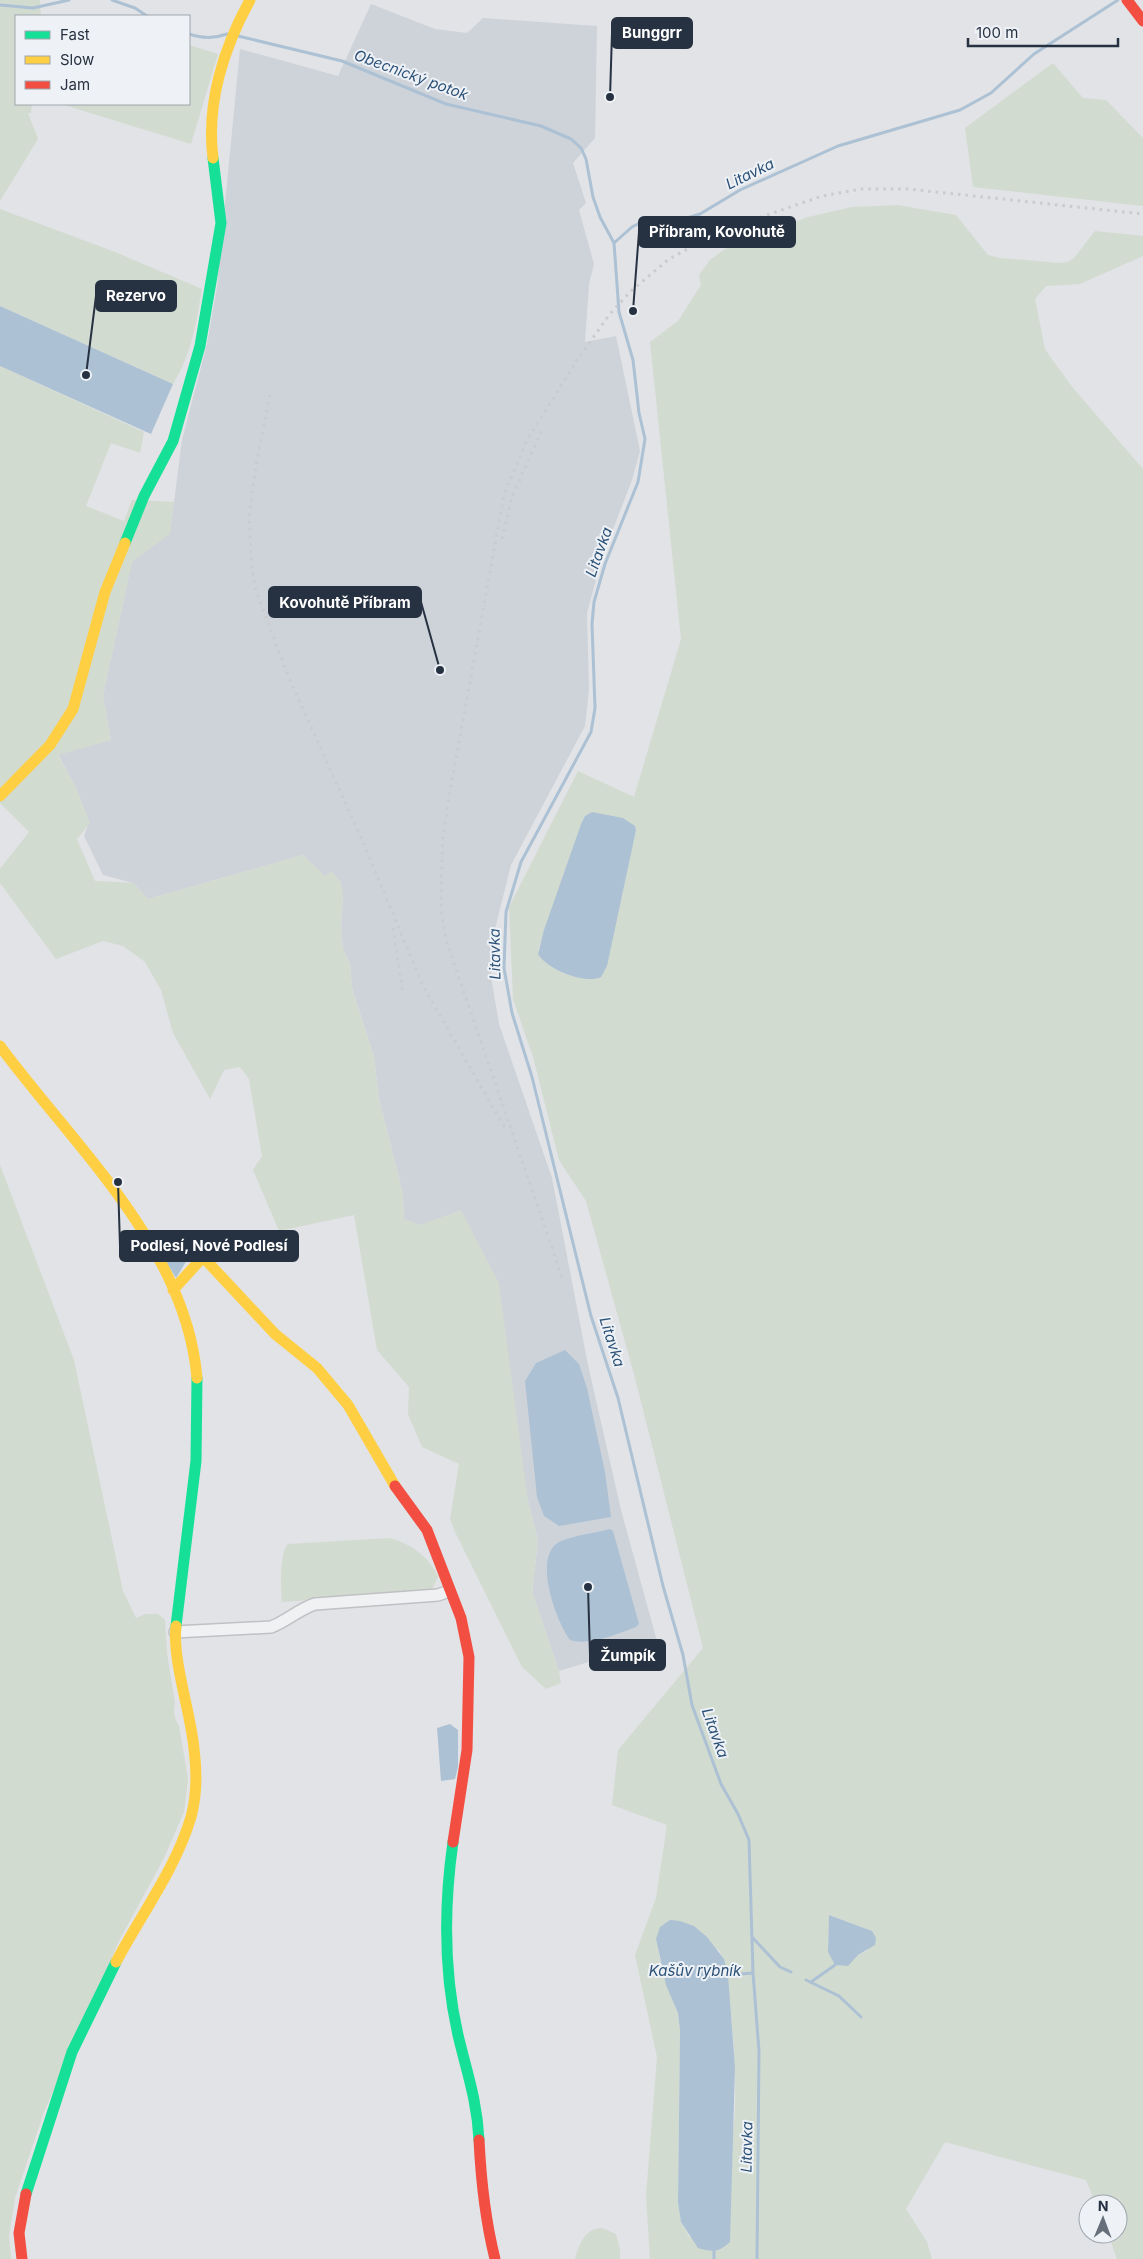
<svg xmlns="http://www.w3.org/2000/svg" width="1143" height="2259" font-family="Inter,sans-serif">
<style>
.built{fill:#ced3da}
.green{fill:#d2dbd0;fill-rule:evenodd}
.water{fill:#acc1d4}
.lines{fill:none;stroke-linecap:round;stroke-linejoin:round}
.stream{stroke:#acc1d4;stroke-width:3}
.street-casing{stroke:#bfc1c4;stroke-width:14}
.street{stroke:#f0f1f3;stroke-width:11}
.fast{stroke:#16e098;stroke-width:11}
.slow{stroke:#ffcf43;stroke-width:11}
.jam{stroke:#f24e42;stroke-width:11}
.rail{stroke:#c9cbce;stroke-width:3;stroke-dasharray:2.5 5;stroke-linecap:butt}
.labels{text-anchor:middle;stroke-width:4;stroke-linejoin:round;paint-order:stroke}
.water-label{font-size:15px;font-style:italic;fill:#2d5278;stroke:#eef2f6}
.leader{fill:none;stroke:#263141;stroke-width:2}
.callout-dot{fill:#263141;stroke:#eef2f6;stroke-width:2}
.callout{fill:#263141;stroke:#263141;stroke-width:2}
.callout-label{font-size:15px;text-anchor:middle;font-weight:bold;fill:#fff}
</style>
<rect width="100%" height="100%" fill="#e1e3e6"/>
<!-- built -->
<path class="built" d="M371,4L435,29L467,33L483,18L597,26L595,138L573,163L586,203L579,210L594,264L589,284L585,342L616,336L640,451L632,480L602,558L587,613L589,690L585,726L511,865L492,941L491,977L499,1024L552,1178L588,1365L621,1510L657,1641L559,1671L532,1592L538,1540L528,1501L420,1225L404,1220L403,1194L379,1099L374,1057L352,988L350,963L343,949L341,928L343,896L303,855L148,899L133,883L103,875L84,836L89,822L76,788L58,754L111,740L103,696L132,561L170,533L182,440L207,344L217,287L240,49L338,76Z"/>
<!-- green -->
<path class="green" d="M0,0H40L41,16H16V104H32L31,113H28L38,139L0,201Z
M189,45L218,54L191,144L61,104H189Z
M1053,63L1083,98L1106,100L1143,138V206L973,187L965,128Z
M897,205L956,215L988,255L1000,258L1060,263L1068,262L1074,258L1095,231L1143,236V256L1080,284L1046,286L1035,299L1045,349L1051,358L1073,388L1143,469V2259H1117L1108,2234H1118V2204H1096L1086,2180L945,2142L906,2209L927,2242L932,2259H650L646,2196L657,2057L635,1955L656,1898L667,1825L612,1805L618,1750L703,1648L635,1378L586,1201L559,1160L533,1057L513,999L509,907L578,771L634,797L681,639L650,342L678,321L701,285L699,275L710,260L725,249L808,217L852,207ZM592,812L630,822L591,980C566,974 553,972 538,950L581,824L585,816ZM829,1915L872,1931L867,1951L858,1955L828,1952ZM656,1939L719,1950C732,1972 740,2109 732,2135C721,2170 704,2204 690,2238L681,2222L678,2203L680,2031L678,2013L663,1975Z
M0,209L115,252L202,289C196,324 192,353 173,384L0,306Z
M0,366L144,432L140,453L111,443L86,506L124,521L132,500L174,502L170,534L132,562L103,696L111,740L58,755L76,788L90,823L77,839L95,881L133,883L148,899L303,855L325,876L331,871L341,882L343,896L341,928L343,949L350,963L352,988L374,1057L379,1099L403,1194L404,1219L420,1225L461,1210L499,1283L528,1501L538,1540L532,1592L559,1671L561,1683L546,1689L522,1667L456,1534L450,1519L459,1464L422,1447L408,1414L409,1387L377,1350L354,1215L279,1231L253,1170L262,1156L249,1079L240,1067L224,1070L210,1099L173,1033L161,990L145,962L123,946L103,941L56,959L0,883V869L29,832L0,803Z
M0,1165L74,1360L123,1591L136,1618L145,1614H158L165,1620L167,1653L175,1703C173,1712 174,1718 179,1726L188,1779L184,1812L164,1858L119,1941L44,2112L15,2198L9,2236L11,2259H0Z
M389,1538C410,1543 430,1557 438,1577L431,1591L282,1602C281,1588 279,1553 288,1544Z
M602,2228L616,2234L620,2250V2259H575C580,2243 584,2229 602,2228Z"/>
<!-- water -->
<path class="water" d="M0,306L173,384L151,434L0,366Z
M592,812L623,818L635,826L636,830L607,966L601,977C586,985 546,969 538,954L544,930L581,824L585,816Z
M172,1245L186,1256L187,1260L176,1278L160,1252Z
M565,1350L579,1364L587,1388L605,1472L611,1517L559,1526L544,1516L537,1497L525,1381L536,1363Z
M610,1529L613,1531L639,1624L636,1627C617,1634 590,1646 570,1640C556,1621 531,1554 561,1541C576,1535 595,1533 610,1529Z
M450,1724L458,1730V1767L455,1779L441,1781L437,1728Z
M829,1915L872,1931L876,1938L875,1945L858,1955L848,1966L835,1965L828,1952Z
M670,1920L680,1921L694,1926L707,1937L724,1959L728,1975L735,2067L730,2242C718,2253 713,2252 698,2248L681,2222L678,2203L680,2031L678,2013L666,1985L656,1939L660,1927Z"/>
<g class="lines">
<!-- stream -->
<path class="stream" d="M112,0L135,8L147,16
M0,5L33,8L69,0
M189,34C202,38 213,39 227,34
M238,36L342,61L446,104L541,126L571,139L581,148L586,159L593,197L600,217L614,243
M752,1937L780,1967L791,1972
M728,1975L753,1973
M806,1980L839,1996L861,2017
M811,1982L835,1965
M714,2259V2250
M757,2259L759,2051L753,1973L749,1840L738,1814L721,1784L692,1705L683,1655L663,1586L618,1398L591,1316L532,1077L512,1013L504,968L506,912L521,862L591,732L595,708L592,624L594,602L605,564L638,482L645,439L639,413L633,360L619,312L614,243L632,227L647,219L687,218L700,214L740,190L838,146L960,110L991,93L1034,54L1118,0"/>
<!-- street casing -->
<g class="street-casing">
<path id="street" d="M175,1632L271,1627C287,1621 299,1609 315,1604L438,1595L449,1591"/>
</g>
<!-- street -->
<use href="#street" class="street"/>
<!-- fast -->
<path class="fast" d="M125,543L144,496L173,441L200,346L221,223L213,158
M176,1626L196,1461L197,1378
M453,1842C444,1905 444,1973 458,2035C467,2073 477,2100 479,2140
M26,2194L72,2052L116,1962"/>
<!-- slow -->
<path class="slow" d="M213,158C206,103 224,47 250,0
M0,796L50,745L73,709L105,592L125,543
M0,1046C74,1146 186,1247 197,1378
M173,1290L203,1257L275,1334L317,1368L348,1405L395,1486
M116,1962C141,1915 176,1868 191,1817C197,1795 197,1772 194,1749C191,1713 172,1660 176,1626"/>
<!-- jam -->
<path class="jam" d="M1127,0L1143,21
M395,1486L427,1530L461,1618L469,1657L467,1750L453,1842
M479,2140C481,2181 485,2219 495,2259
M22,2259L19,2233L26,2194"/>
<!-- rail -->
<path class="rail" d="M576,362L609,315L631,291L669,259L721,231L822,196L861,189H908L1143,214
M270,395L256,465L249,518L252,570L256,591L289,678L362,840L424,988L506,1130
M502,539L512,497L543,427
M393,928L403,995
M562,1277L446,940L441,909V886L443,838L448,803L504,495L526,442L579,357"/>
</g>
<g class="labels">
<!-- water labels -->
<g class="water-label">
<text transform="translate(411 75) rotate(20)" y="5">Obecnický potok</text>
<text transform="translate(750 174) rotate(-26)" y="5">Litavka</text>
<text transform="translate(599 552) rotate(-70)" y="5">Litavka</text>
<text transform="translate(495 954) rotate(-91)" y="5">Litavka</text>
<text transform="translate(612 1342) rotate(72)" y="5">Litavka</text>
<text transform="translate(715 1733) rotate(70)" y="5">Litavka</text>
<text x="695" y="1976">Kašův rybník</text>
<text transform="translate(747 2147) rotate(-89)" y="5">Litavka</text>
</g>
</g>
<!-- callouts -->
<path class="leader" d="M610 97L612 33M633 311L639 232M86 375L96 296M440 670L421 602M118 1182L120 1246M588 1587L590 1655"/>
<g class="callout-dot">
<circle cx="610" cy="97" r="5"/>
<circle cx="633" cy="311" r="5"/>
<circle cx="86" cy="375" r="5"/>
<circle cx="440" cy="670" r="5"/>
<circle cx="118" cy="1182" r="5"/>
<circle cx="588" cy="1587" r="5"/>
</g>
<g class="callout">
<rect x="612" y="18" width="80" height="30" rx="5"/>
<rect x="639" y="217" width="156" height="30" rx="5"/>
<rect x="96" y="281" width="80" height="30" rx="5"/>
<rect x="269" y="587" width="152" height="30" rx="5"/>
<rect x="120" y="1231" width="178" height="30" rx="5"/>
<rect x="590" y="1640" width="75" height="30" rx="5"/>
</g>
<g class="callout-label">
<text x="652" y="38">Bunggrr</text>
<text x="717" y="237">Příbram, Kovohutě</text>
<text x="136" y="301">Rezervo</text>
<text x="345" y="608">Kovohutě Příbram</text>
<text x="209" y="1251">Podlesí, Nové Podlesí</text>
<text x="628" y="1661">Žumpík</text>
</g>
<!-- legend -->
<rect x="15" y="15" width="175" height="90" fill="#eef2f6" stroke="#9ea5ae"/>
<rect x="25" y="31" width="25" height="8" fill="#16e098" stroke="#9ea5ae"/>
<text x="60" y="40" font-size="15" fill="#263141">Fast</text>
<rect x="25" y="56" width="25" height="8" fill="#ffcf43" stroke="#9ea5ae"/>
<text x="60" y="65" font-size="15" fill="#263141">Slow</text>
<rect x="25" y="81" width="25" height="8" fill="#f24e42" stroke="#9ea5ae"/>
<text x="60" y="90" font-size="15" fill="#263141">Jam</text>
<!-- north arrow -->
<g transform="translate(1103 2219) rotate(1)"><circle r="24" fill="#eef2f6" stroke="#9ea5ae"/>
<path d="M0-4L9 19L0 12L-9 19Z" fill="#676f7b"/>
<text y="-8" font-size="14" font-weight="bold" text-anchor="middle" fill="#263141">N</text>
</g>
<!-- scale -->
<path d="M968 38v8h150v-8" fill="none" stroke="#263141" stroke-width="2.5"/>
<text x="976" y="38" font-size="15" fill="#263141" stroke="#eef2f6" stroke-width="4" paint-order="stroke">100 m</text>
</svg>
